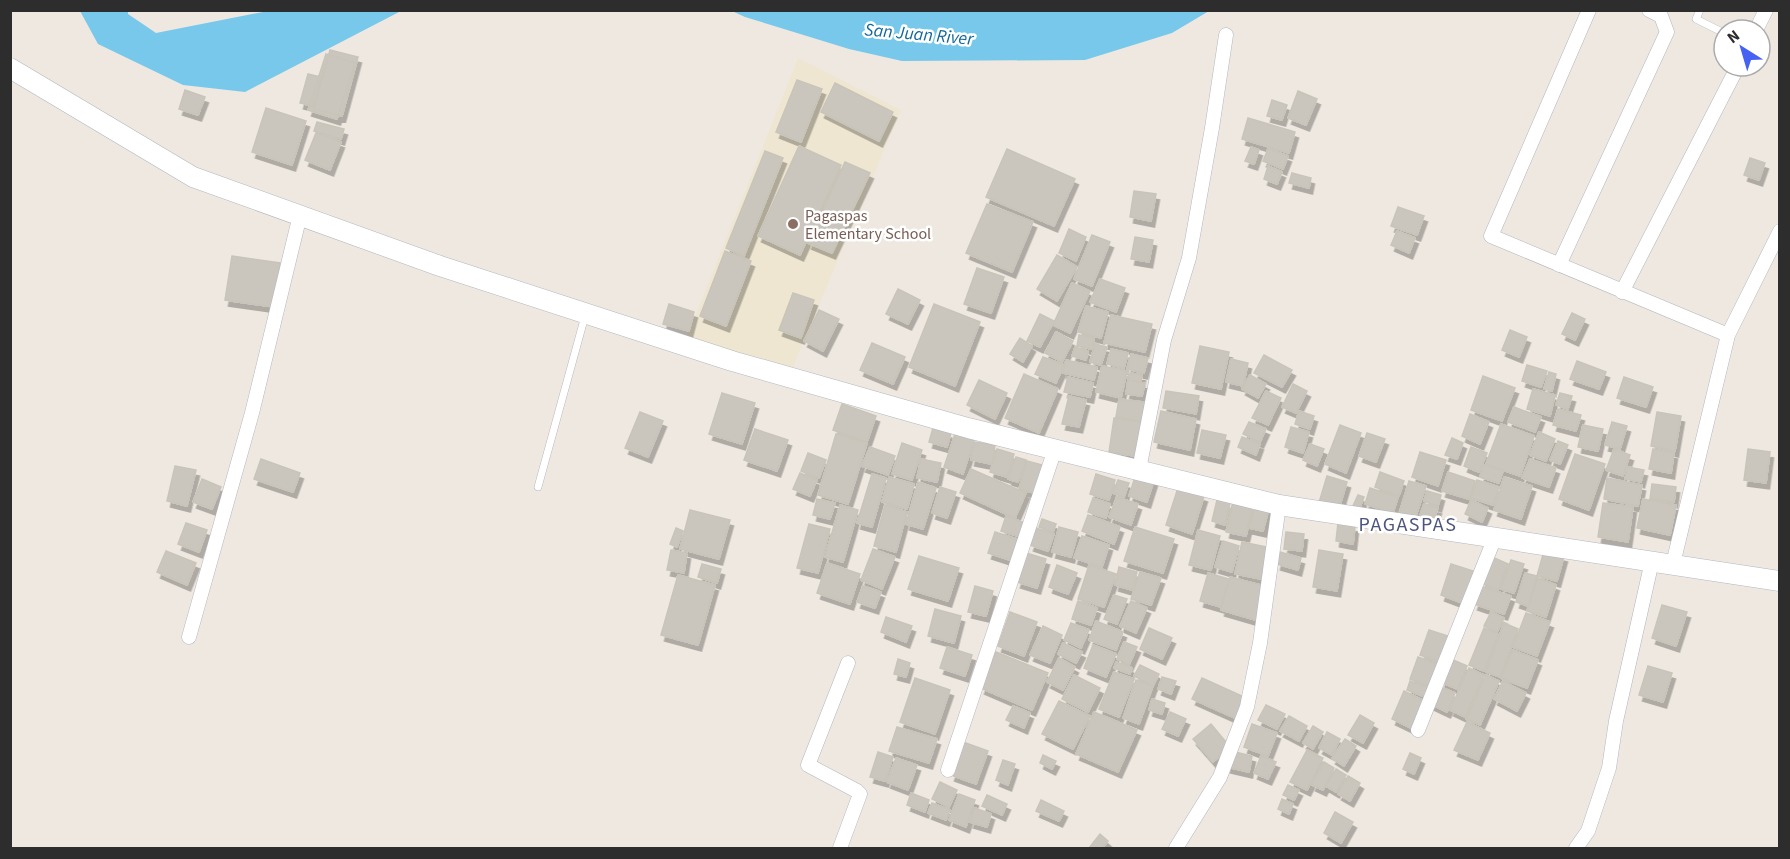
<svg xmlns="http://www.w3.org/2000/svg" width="1790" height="859" font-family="'Source Sans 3',sans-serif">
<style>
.education{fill:#eee6d1}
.water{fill:#78c8eb}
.building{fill:#cac6be;stroke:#c9c4b9;stroke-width:1.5;filter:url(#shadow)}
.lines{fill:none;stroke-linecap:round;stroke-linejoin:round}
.lane-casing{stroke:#b3b6bf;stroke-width:8}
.street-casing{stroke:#b3b6bf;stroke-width:15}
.secondary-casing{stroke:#b3b6bf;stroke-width:21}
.lane{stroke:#fff;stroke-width:7}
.street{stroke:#fff;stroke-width:14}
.secondary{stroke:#fff;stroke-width:20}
.education-dot{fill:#8d6e63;stroke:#fff;stroke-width:2}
.labels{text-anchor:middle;stroke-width:5;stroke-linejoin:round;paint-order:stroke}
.education-label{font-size:16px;fill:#785e54;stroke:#fff;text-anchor:start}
.water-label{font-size:18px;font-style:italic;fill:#13679b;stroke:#fff}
.quarter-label{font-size:20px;letter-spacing:1.5px;fill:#4e557d;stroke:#fff}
</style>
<defs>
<filter id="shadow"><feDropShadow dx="3.5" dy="6" stdDeviation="0" flood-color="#0004"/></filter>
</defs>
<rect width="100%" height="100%" fill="#eee8e0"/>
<!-- education -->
<path class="education" d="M798,58L901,110L792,369L687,337Z"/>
<!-- water -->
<path class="water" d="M80,11H128V14L156,33L268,11H401L245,92L183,85L98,44Z
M1049,11H1209L1172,33L1085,60L902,61L849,49L745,17L732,11Z"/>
<!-- building -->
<path class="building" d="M330,50L358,57L342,116L314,109Z
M326,54L355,63L337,119L308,110Z
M308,74L321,77L313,106L300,103Z
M797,80L822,89L801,142L776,132Z
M835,83L893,112L879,141L821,112Z
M185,90L205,97L198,115L179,109Z
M1298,91L1317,99L1306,125L1288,118Z
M1272,100L1287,105L1282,120L1267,116Z
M266,108L306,121L292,165L252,152Z
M1248,118L1295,132L1289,153L1242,139Z
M317,122L344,129L341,139L314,131Z
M316,133L341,142L330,170L305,160Z
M799,146L841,165L800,255L758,236Z
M1251,147L1259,150L1254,164L1245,161Z
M1007,149L1075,179L1054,226L986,197Z
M1268,149L1288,156L1283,169L1263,161Z
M765,151L783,158L744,256L726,248Z
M1750,158L1765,163L1759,180L1744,175Z
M845,162L870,173L832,253L808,243Z
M1268,166L1282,172L1277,184L1264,179Z
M1292,173L1311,178L1309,188L1289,183Z
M1134,191L1156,194L1151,221L1130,217Z
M987,204L1033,222L1012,272L966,253Z
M1398,207L1424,216L1417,235L1391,226Z
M1069,229L1086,237L1076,261L1059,253Z
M1397,231L1415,238L1409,253L1391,245Z
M1092,235L1110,242L1092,286L1074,279Z
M1135,237L1153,240L1149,262L1131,259Z
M725,251L751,261L726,326L700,316Z
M1057,255L1077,267L1057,301L1037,289Z
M232,256L280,263L273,307L225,300Z
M977,268L1004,277L991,313L964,304Z
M1100,279L1125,288L1116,312L1090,302Z
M1072,283L1090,291L1070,333L1053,325Z
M898,289L920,300L908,324L886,314Z
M793,293L814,300L801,338L779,330Z
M669,304L694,312L689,331L663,324Z
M934,304L980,322L955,386L909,367Z
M1086,306L1108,312L1101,338L1078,332Z
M819,310L839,319L823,351L804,341Z
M1572,313L1585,319L1575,340L1562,334Z
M1040,314L1054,321L1040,347L1027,341Z
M1111,315L1152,324L1145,352L1104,343Z
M1510,330L1527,337L1519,357L1502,350Z
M1056,332L1073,341L1062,362L1045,353Z
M1079,335L1094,338L1092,349L1077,346Z
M1020,338L1032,346L1023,362L1010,354Z
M872,343L905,357L893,384L860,370Z
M1095,344L1107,347L1101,365L1090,362Z
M1200,346L1229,352L1221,389L1192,383Z
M1075,347L1088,351L1086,360L1072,356Z
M1111,349L1128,353L1124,368L1107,364Z
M1131,354L1148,358L1144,373L1127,369Z
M1264,355L1292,370L1282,387L1254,373Z
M1043,357L1064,365L1056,383L1035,374Z
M1231,359L1248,363L1243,386L1226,382Z
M1066,360L1097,367L1094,380L1063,373Z
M1577,361L1606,372L1599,389L1570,379Z
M1527,365L1547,371L1541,387L1522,381Z
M1102,366L1127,371L1121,398L1096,392Z
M1549,372L1556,374L1552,391L1544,389Z
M1129,373L1142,375L1141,382L1128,380Z
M1024,374L1058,389L1039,433L1005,418Z
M1250,375L1266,384L1258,398L1242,389Z
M1483,376L1515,388L1502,421L1471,410Z
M1068,377L1093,383L1090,397L1064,392Z
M1624,377L1653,387L1646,407L1617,398Z
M979,380L1007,393L995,419L967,405Z
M1128,380L1145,383L1142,396L1126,394Z
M1293,384L1307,391L1296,413L1282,407Z
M1533,389L1555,395L1550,416L1527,409Z
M1166,391L1199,396L1196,414L1163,408Z
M1266,391L1281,398L1268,425L1252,418Z
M722,393L755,403L742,444L709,434Z
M1560,393L1572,396L1568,409L1556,405Z
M1069,396L1086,400L1079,427L1062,424Z
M1119,399L1150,403L1146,422L1116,417Z
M842,404L876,416L867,442L833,430Z
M1514,407L1541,417L1535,432L1508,422Z
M1558,409L1581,415L1576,431L1553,425Z
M1161,411L1196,419L1190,450L1154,442Z
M1299,411L1314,416L1310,429L1295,424Z
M640,412L663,421L648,457L625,448Z
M1657,412L1681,416L1675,451L1651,446Z
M1470,414L1489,422L1480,444L1462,436Z
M1114,418L1147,423L1141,457L1109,452Z
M1249,422L1266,429L1260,442L1243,434Z
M1612,422L1627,426L1620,449L1605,445Z
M1501,424L1534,436L1520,476L1486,464Z
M1340,425L1361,433L1346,473L1325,464Z
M1583,425L1603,429L1598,451L1578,447Z
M1291,427L1309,432L1303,453L1285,447Z
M933,428L951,433L947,447L929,442Z
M755,429L788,440L777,471L744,460Z
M1202,430L1226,435L1220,458L1197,453Z
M1539,432L1555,439L1546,461L1530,455Z
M1367,433L1385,439L1376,462L1359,456Z
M836,434L867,443L848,504L818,495Z
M955,434L974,440L963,474L944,467Z
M1242,437L1260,444L1256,455L1238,447Z
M1452,438L1463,443L1457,459L1445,455Z
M1558,441L1568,445L1560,464L1550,460Z
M974,442L995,445L992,464L971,460Z
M902,443L922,450L912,480L892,474Z
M1310,444L1324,449L1317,466L1303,460Z
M870,447L895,456L888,475L862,466Z
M1471,447L1487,453L1479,472L1464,466Z
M997,449L1014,454L1007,477L990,472Z
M1614,449L1630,455L1623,476L1606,470Z
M1653,449L1674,453L1671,473L1649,469Z
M1748,449L1770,452L1766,483L1744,480Z
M1420,452L1446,460L1438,486L1412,477Z
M808,453L826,460L819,478L801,471Z
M1575,454L1605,464L1589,510L1559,499Z
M1016,457L1026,460L1018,482L1008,479Z
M261,459L300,473L293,492L254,479Z
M921,459L941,463L937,482L917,478Z
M1530,459L1556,468L1549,487L1522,478Z
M1027,461L1046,466L1038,494L1019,489Z
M1484,465L1503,471L1499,483L1480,477Z
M175,466L196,470L187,506L167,501Z
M1628,467L1644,470L1641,482L1625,479Z
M971,469L1026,493L1015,518L960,493Z
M1380,472L1404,481L1399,496L1375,487Z
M1448,472L1475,481L1469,499L1442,491Z
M800,473L817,480L810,496L793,489Z
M872,474L886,478L872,527L857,523Z
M1096,474L1115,480L1109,500L1090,494Z
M1136,474L1154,480L1147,502L1129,496Z
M1327,476L1347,482L1338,512L1318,506Z
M889,477L914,484L907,509L882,502Z
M1504,477L1532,486L1521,519L1494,510Z
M1607,478L1642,485L1638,506L1604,499Z
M202,479L221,487L212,509L193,502Z
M1118,480L1129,483L1124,497L1113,493Z
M1477,480L1499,487L1493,505L1471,498Z
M1409,481L1426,486L1415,519L1399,514Z
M918,482L936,488L923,529L906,524Z
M1652,484L1676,487L1674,502L1650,499Z
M940,487L956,492L947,518L932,513Z
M1178,488L1204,496L1192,534L1166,525Z
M1370,488L1398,497L1393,513L1365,504Z
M1427,491L1441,495L1438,506L1424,501Z
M1358,495L1364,497L1359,510L1352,508Z
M1117,497L1138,504L1131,525L1109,517Z
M1093,498L1110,504L1106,518L1088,512Z
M817,499L835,503L830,519L813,515Z
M1643,499L1676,505L1670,535L1637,528Z
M1217,500L1230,503L1225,525L1212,521Z
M1471,500L1488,508L1482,522L1465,514Z
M1233,501L1253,505L1246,536L1226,532Z
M1603,503L1633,507L1628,542L1598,537Z
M1424,504L1438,508L1433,523L1419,518Z
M840,505L858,510L843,562L825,557Z
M885,505L907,512L896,552L874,546Z
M1256,505L1269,508L1263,531L1249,528Z
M690,510L730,520L719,559L680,549Z
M1088,515L1120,527L1114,544L1082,531Z
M1006,516L1025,523L1021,537L1001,531Z
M1042,519L1056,524L1053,532L1039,527Z
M186,523L207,530L199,552L178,544Z
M1338,523L1355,526L1353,544L1336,541Z
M809,524L830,529L818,573L797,568Z
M1059,527L1078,532L1071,557L1052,552Z
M1135,527L1174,539L1163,573L1124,561Z
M676,528L683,531L677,547L670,544Z
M1036,528L1054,534L1048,551L1030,545Z
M1198,530L1220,536L1211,570L1189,565Z
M995,532L1017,539L1010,560L988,553Z
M1286,532L1304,534L1302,551L1284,549Z
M1082,536L1109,545L1102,567L1074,558Z
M1223,541L1239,546L1232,572L1215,567Z
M1242,542L1267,547L1261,579L1235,574Z
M873,549L895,557L882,589L861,580Z
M671,550L687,553L684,573L667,570Z
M1319,550L1343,554L1337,591L1313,587Z
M166,551L196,563L187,585L157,572Z
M1544,551L1564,556L1557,581L1537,576Z
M1280,552L1301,558L1298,570L1277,564Z
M1026,553L1046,559L1037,588L1017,582Z
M919,556L959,568L948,601L908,589Z
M1492,557L1508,564L1498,590L1481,583Z
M1511,560L1524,564L1514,593L1501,589Z
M827,563L860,574L850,604L817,593Z
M702,564L721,569L717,583L698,577Z
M1451,564L1476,572L1465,604L1441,595Z
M1057,565L1077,573L1068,594L1049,587Z
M1089,565L1116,574L1104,607L1078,599Z
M1119,567L1137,572L1132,590L1115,585Z
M1140,572L1161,578L1151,605L1131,599Z
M1208,573L1229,579L1221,607L1200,601Z
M1525,573L1537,576L1528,606L1516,602Z
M678,575L715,585L698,645L661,635Z
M1230,577L1268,587L1259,621L1221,610Z
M1538,578L1556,585L1546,617L1527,611Z
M863,586L881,592L875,608L857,602Z
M975,586L993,591L986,616L968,612Z
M1480,586L1511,596L1504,614L1474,604Z
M1114,595L1127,599L1117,624L1104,619Z
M1078,601L1097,608L1091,625L1072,619Z
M1131,601L1147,608L1136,633L1120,626Z
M1662,605L1687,612L1676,646L1652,638Z
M935,609L961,616L954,643L928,636Z
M1010,612L1037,622L1024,656L998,646Z
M1491,612L1504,618L1497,632L1484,626Z
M1526,613L1550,622L1537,656L1513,647Z
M886,617L912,626L906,642L881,632Z
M1096,621L1123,632L1116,650L1089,640Z
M1071,623L1089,630L1081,648L1064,640Z
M1504,623L1518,629L1500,677L1486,672Z
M1043,626L1062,635L1050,663L1030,655Z
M1149,628L1172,638L1162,659L1140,649Z
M1484,628L1498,634L1484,671L1469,665Z
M1429,630L1451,637L1442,663L1420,655Z
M1124,642L1137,647L1129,665L1117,659Z
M1063,643L1082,652L1076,663L1058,654Z
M1093,645L1116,654L1106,677L1084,668Z
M947,647L972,655L965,676L940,668Z
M1513,650L1538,660L1527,688L1501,678Z
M996,652L1048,673L1032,710L981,688Z
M1418,657L1440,665L1432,687L1410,679Z
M1059,658L1075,667L1063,690L1047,682Z
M898,659L910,663L906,677L894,674Z
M1451,659L1467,666L1457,689L1441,682Z
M1116,662L1132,668L1130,674L1114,668Z
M1140,665L1159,674L1153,686L1134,676Z
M1648,666L1672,673L1663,702L1639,695Z
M1469,668L1484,675L1465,717L1450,710Z
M1114,672L1134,679L1119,717L1099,709Z
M1074,675L1100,688L1088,712L1062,699Z
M1486,675L1499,681L1480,725L1466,719Z
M1162,677L1176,681L1171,694L1158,689Z
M915,678L950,690L935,734L900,722Z
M1202,678L1246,698L1237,719L1192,699Z
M1136,680L1153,686L1139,724L1123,718Z
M1410,681L1432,689L1428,698L1407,690Z
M1503,681L1526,693L1517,711L1494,699Z
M1438,686L1455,693L1447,712L1430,704Z
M1404,691L1425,701L1413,729L1392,719Z
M1152,699L1165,703L1162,714L1149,710Z
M1059,701L1090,716L1073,749L1042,734Z
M1266,705L1285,714L1277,729L1258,720Z
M1013,706L1030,713L1024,728L1006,720Z
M1094,712L1137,730L1118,772L1076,754Z
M1170,712L1186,719L1178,736L1162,729Z
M1360,715L1374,723L1363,743L1348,735Z
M1289,716L1307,726L1299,741L1280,731Z
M1467,722L1490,733L1478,760L1454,750Z
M1211,724L1230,747L1213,762L1193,739Z
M1252,724L1277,733L1268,756L1244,747Z
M1313,726L1323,732L1313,749L1303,743Z
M897,727L937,739L929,763L889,751Z
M1327,732L1340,739L1332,755L1319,748Z
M1345,739L1356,746L1344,766L1332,758Z
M963,742L988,751L976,784L951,775Z
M1307,750L1323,758L1307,790L1290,782Z
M1231,751L1252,756L1249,772L1227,767Z
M878,752L893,757L885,781L870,777Z
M1410,753L1421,758L1414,774L1403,769Z
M1043,755L1056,761L1052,769L1040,763Z
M1261,756L1276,762L1268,779L1254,773Z
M896,758L917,765L908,790L887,782Z
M1003,760L1015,764L1008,785L996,780Z
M1324,762L1334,768L1323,790L1312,785Z
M1336,769L1346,775L1336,792L1326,786Z
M1348,776L1360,783L1350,801L1338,794Z
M940,782L957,790L949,807L932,799Z
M1288,785L1299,790L1294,800L1283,795Z
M911,793L929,800L925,812L907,805Z
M959,794L975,800L966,827L949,820Z
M987,795L1007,804L1002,815L982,806Z
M1282,799L1293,804L1289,814L1278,809Z
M1041,800L1064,811L1059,821L1036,811Z
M932,803L950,810L946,820L928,813Z
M975,808L991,814L987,827L970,822Z
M1335,812L1353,822L1341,843L1324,833Z
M1100,834L1108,841L1102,848H1089Z"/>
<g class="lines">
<!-- lane casing -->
<g class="lane-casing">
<path id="lane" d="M1700,10L1696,19L1724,33
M538,487L585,316"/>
</g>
<!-- street casing -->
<g class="street-casing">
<path id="street" d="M1589,10L1491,236L1728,335L1673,564
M1756,30L1766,10
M1559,265L1667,32L1661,16L1649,10
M1622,292L1738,66
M1728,335L1780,231
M1139,470L1164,340L1189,258L1212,128L1226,35
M189,637L252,413L300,215
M1418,730L1495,537
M948,770L1055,449
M840,848L860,794L857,791L808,765L848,663
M1176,848L1220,777L1247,707L1260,643L1279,505
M1576,848L1588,831L1609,768L1616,721L1652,561"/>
</g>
<!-- secondary casing -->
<g class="secondary-casing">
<path id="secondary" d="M10,68L193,177L440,266L732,361L968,428L1279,505L1780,581"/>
</g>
<!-- lane -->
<use href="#lane" class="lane"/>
<!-- street -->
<use href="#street" class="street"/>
<!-- secondary -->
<use href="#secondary" class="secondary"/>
</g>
<!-- markers -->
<circle class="education-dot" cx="793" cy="224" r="6"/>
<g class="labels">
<!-- education labels -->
<g class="education-label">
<text x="805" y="221">Pagaspas<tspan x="805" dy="18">Elementary School</tspan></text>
</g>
<!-- water labels -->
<g class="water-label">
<text transform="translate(919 34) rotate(5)" y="6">San Juan River</text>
</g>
<!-- quarter labels -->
<g class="quarter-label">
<text x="1408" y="531">PAGASPAS</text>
</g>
</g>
<!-- border -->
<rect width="1790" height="859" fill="none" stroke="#2d2d2d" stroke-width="24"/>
<!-- north arrow -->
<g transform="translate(1742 48) rotate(323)"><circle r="28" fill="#ffffff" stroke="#ababab" stroke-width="1.5"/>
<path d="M0-4.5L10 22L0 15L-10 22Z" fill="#4761f3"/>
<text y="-9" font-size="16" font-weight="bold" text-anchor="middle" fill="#2d2d2d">N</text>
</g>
</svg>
